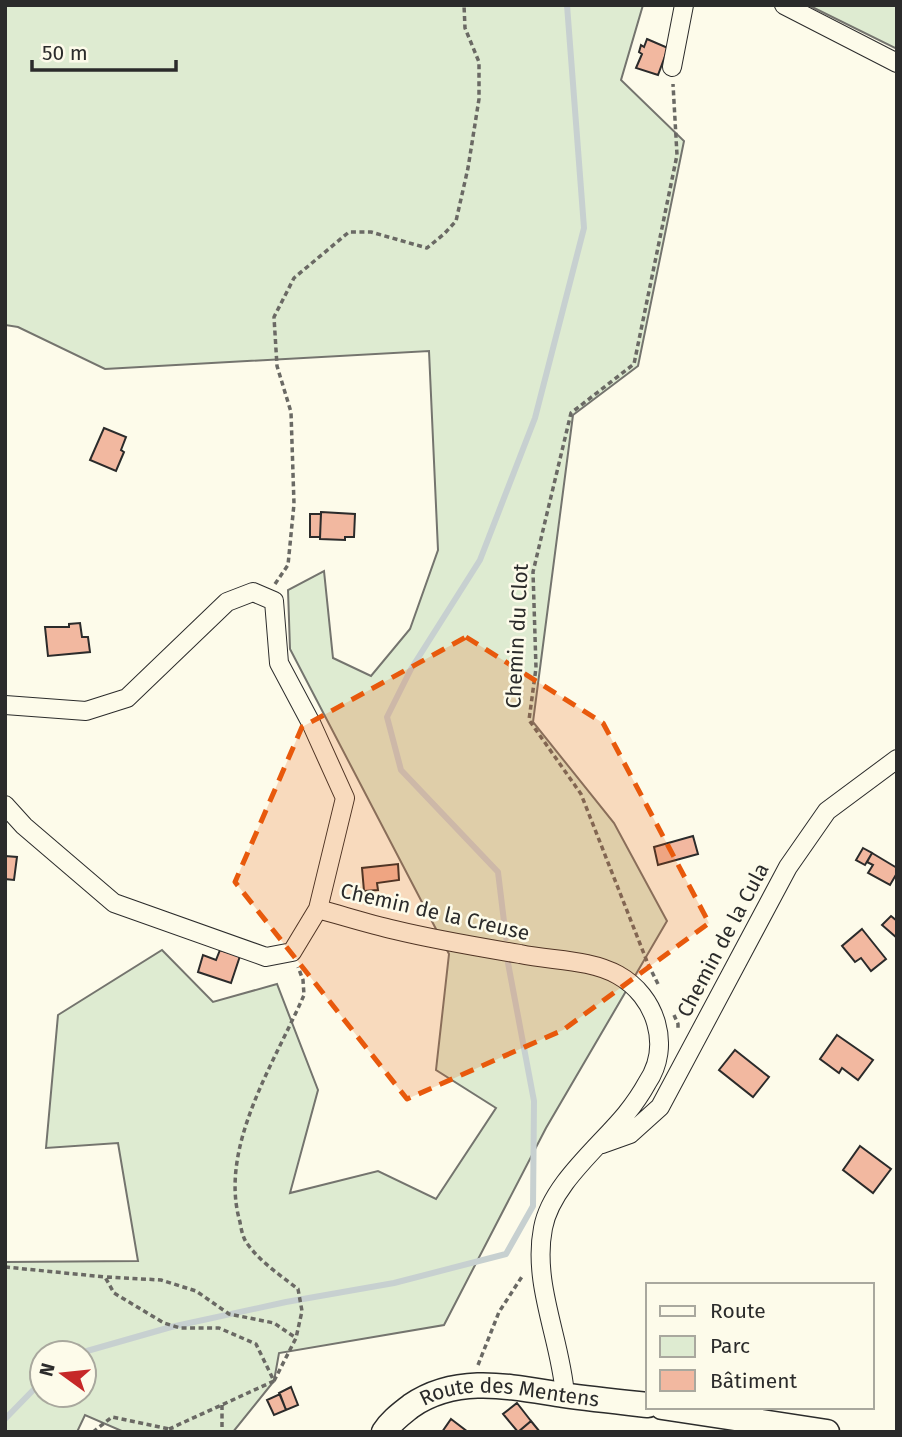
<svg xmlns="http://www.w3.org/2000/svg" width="902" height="1437" font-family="'Fira Sans',sans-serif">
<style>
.green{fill:#deebd1;stroke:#74746e;stroke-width:2;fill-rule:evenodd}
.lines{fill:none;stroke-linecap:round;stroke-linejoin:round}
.stream{stroke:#c7d0d0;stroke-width:6}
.building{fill:#f2b8a0;stroke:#2b2b2b;stroke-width:2}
.street-casing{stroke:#2b2b2b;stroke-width:20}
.secondary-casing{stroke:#2b2b2b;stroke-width:27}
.path{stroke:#6a6964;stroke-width:3.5;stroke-dasharray:5 3.5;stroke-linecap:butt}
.street{stroke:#fdfbea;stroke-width:18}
.secondary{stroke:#fdfbea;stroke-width:24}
.marked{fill:#e8590c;fill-opacity:0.2;stroke:#e8590c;stroke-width:5;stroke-dasharray:14 9;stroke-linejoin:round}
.labels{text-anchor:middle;stroke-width:5;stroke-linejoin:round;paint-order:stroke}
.street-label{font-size:21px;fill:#2b2b2b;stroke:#fdfbea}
</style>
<rect width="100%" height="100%" fill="#fdfbea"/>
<!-- green -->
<path class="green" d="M5,5H643L621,80L684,141L638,366L573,415L533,722L614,823L667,921L546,1128L444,1325L279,1353L274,1381L233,1432H124L85,1415L77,1432H5V1262L138,1261L118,1143L46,1148L58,1015L162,950L213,1002L277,984L318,1090L290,1193L378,1171L436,1199L496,1108L436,1070L449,954L290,649L288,590L324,571L333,658L371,676L410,629L438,550L429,351L105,369L18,327L5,325ZM42,1353H84V1395H42Z
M808,5H897V49Z"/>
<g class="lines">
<!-- stream -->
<path class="stream" d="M506,938L498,872L401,770L387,717L411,669L480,560L535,418L584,228L567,5
M80,1353L171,1327L286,1302L394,1283L506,1254L533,1206L534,1101L508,963
M5,1419L42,1381"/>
</g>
<!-- building -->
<path class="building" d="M647,39L668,48L658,75L636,68L642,54L639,52L641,45L644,47Z
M104,428L126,437L121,450L124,452L116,471L90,460Z
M321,512L355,514L354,537H345V540L320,539Z
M310,514H321L320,537H310Z
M80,623L82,637H88L90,652L48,656L45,627H69V624Z
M693,836L698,854L658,865L654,847Z
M863,848L872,853L865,865L856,860Z
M872,853L897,868V873L890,885L868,873L873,865L867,862Z
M5,856L17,857L14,880L5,879Z
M398,864L399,880L377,883L378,890L364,891L362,868Z
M891,916L897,921V938L882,925Z
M862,929L886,959L871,971L861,958L855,962L842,946Z
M220,950L240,956L231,983L198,972L203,955L216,960Z
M837,1035L873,1060L858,1080L842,1068L839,1073L820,1059Z
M735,1050L769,1077L753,1097L719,1070Z
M860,1146L891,1169L873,1193L843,1170Z
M291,1387L298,1405L286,1410L279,1393Z
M280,1394L286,1410L274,1415L267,1400Z
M517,1403L531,1421L518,1432L503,1414Z
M451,1419L468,1432H442Z
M531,1421L540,1432H518Z"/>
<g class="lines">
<!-- street casing -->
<g class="street-casing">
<path id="street" d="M784,5L897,63
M672,67L684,5
M5,705L86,711L127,698L227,602L253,592L274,601L279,663L312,725L345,798L318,909C344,916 369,924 395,930C436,940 478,947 520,954C552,961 589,959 618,975C656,996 672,1046 647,1083C641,1094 634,1104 626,1114C599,1147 551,1185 543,1228C532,1284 561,1340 565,1395
M5,805L24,826L114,903L266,957L292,952L318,909
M602,1144L630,1134L660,1107L788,867L827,811L897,759"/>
</g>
<!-- secondary casing -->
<g class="secondary-casing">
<g id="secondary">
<path d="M662,1407L827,1432"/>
<path id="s1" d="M384,1432C391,1421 401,1414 411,1406C458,1374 511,1387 563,1395C591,1399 620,1402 648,1405"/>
</g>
</g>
<!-- path -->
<path class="path" d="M275,584L288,565L294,504L291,412L277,366L274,317L294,278L349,232H371L427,248L444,234L456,221L468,168L479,99V62L465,28L464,5
M658,984L648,964L581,794L529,720L536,668L533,572L571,413L634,364L677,155L673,84
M674,1015L678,1024V1031
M5,1267L105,1277L114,1293L164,1323L180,1328H219L256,1344L274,1381L169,1429
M107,1277L161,1280L196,1291L229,1314L274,1323L296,1338
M478,1365L499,1312L523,1275
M274,1381L296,1338L302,1311L298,1289C280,1275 260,1262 246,1242C243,1237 241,1229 240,1222C218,1147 275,1062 304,995L303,980L298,967
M222,1405V1432
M93,1432L112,1417L169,1429L174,1432"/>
<!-- street -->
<use href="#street" class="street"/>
<!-- secondary -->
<use href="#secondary" class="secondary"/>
</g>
<!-- marked area -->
<path class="marked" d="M466,637L603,723L709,923L563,1030L407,1099L235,882L302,727Z"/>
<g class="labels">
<!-- street labels -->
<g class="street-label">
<text transform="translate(517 636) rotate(-87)" y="7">Chemin du Clot</text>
<text transform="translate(435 912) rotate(13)" y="7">Chemin de la Creuse</text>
<text transform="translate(723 940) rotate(-62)" y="7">Chemin de la Cula</text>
<text dy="7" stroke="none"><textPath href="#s1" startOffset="140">Route des Mentens</textPath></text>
</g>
</g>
<!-- border -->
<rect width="902" height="1437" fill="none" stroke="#2b2b2b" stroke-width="14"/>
<!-- legend -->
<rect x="646" y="1283" width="228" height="126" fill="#fdfbea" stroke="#a9a89e" stroke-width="2"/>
<rect x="660" y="1306" width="35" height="10" fill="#fdfbea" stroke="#a9a89e" stroke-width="2"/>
<text x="710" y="1318" font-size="21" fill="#2b2b2b">Route</text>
<rect x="660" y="1336" width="35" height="21" fill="#deebd1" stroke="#a9a89e" stroke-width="2"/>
<text x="710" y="1353" font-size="21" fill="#2b2b2b">Parc</text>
<rect x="660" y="1370" width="35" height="21" fill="#f2b8a0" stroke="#a9a89e" stroke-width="2"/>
<text x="710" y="1388" font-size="21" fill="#2b2b2b">Bâtiment</text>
<!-- north arrow -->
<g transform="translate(63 1374) rotate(285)"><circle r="33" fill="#fdfbea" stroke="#a9a89e" stroke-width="2"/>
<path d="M0-5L12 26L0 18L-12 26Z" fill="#c62828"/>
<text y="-10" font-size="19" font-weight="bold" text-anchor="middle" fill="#2b2b2b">N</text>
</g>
<!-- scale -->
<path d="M32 60v10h144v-10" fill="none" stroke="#2b2b2b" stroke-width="3.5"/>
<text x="42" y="60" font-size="21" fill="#2b2b2b" stroke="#fdfbea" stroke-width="5" paint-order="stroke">50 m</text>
</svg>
